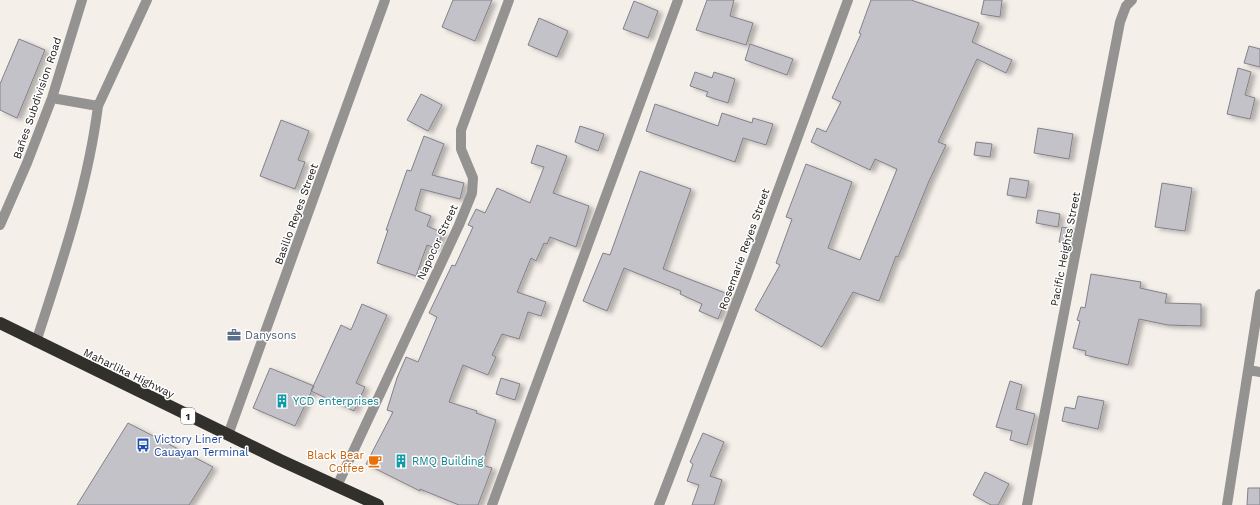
<svg xmlns="http://www.w3.org/2000/svg" width="1260" height="505" font-family="'Work Sans',sans-serif">
<style>
.building{fill:#c3c2c9;stroke:#828188;filter:url(#shadow)}
.lines{fill:none;stroke-linecap:round;stroke-linejoin:round}
.minor{stroke:#959391;stroke-width:10}
.highway{stroke:#32302b;stroke-width:12}
.labels{text-anchor:middle;stroke-width:3;stroke-linejoin:round;paint-order:stroke}
.shield{fill:#fff;stroke:#666463;stroke-width:1}
.shield-label{font-size:10px;font-weight:bold;fill:#242220}
.street-label{font-size:11px;fill:#242220;stroke:#fff}
.service-label{font-size:11px;fill:#4e5e75;stroke:#fff;text-anchor:start}
.culture-label{font-size:11px;fill:#0d838f;stroke:#fff;text-anchor:start}
.transit-label{font-size:11px;fill:#164399;stroke:#fff;text-anchor:start}
.food-label{font-size:11px;fill:#c56008;stroke:#fff;text-anchor:end}
</style>
<defs>
<filter id="shadow"><feDropShadow dx="4.5" dy="2.5" stdDeviation="2" flood-color="#0004"/></filter>
</defs>
<rect width="100%" height="100%" fill="#f5efea"/>
<!-- building -->
<path class="building" d="M453,0H492L475,41L442,27Z
M707,0H734L730,16L753,23L746,45L696,30Z
M871,0H911L979,23L972,42L1012,60L1006,73L977,59L938,142L946,145L929,181L898,257L896,256L879,301L853,292L822,347L755,310L780,265L776,263L792,219L786,217L806,164L852,182L828,248L860,260L897,169L875,159L870,170L811,142L817,128L826,132L841,102L832,98L861,34L859,33Z
M984,0H1002L1000,17L981,14Z
M634,1L658,11L648,38L623,29Z
M539,18L568,31L557,57L528,45Z
M19,39L45,50L17,118L0,110V84Z
M750,44L793,59L787,75L745,60Z
M1249,46L1260,49V67L1244,63Z
M1238,68L1251,72L1245,95L1255,98L1250,119L1227,114Z
M695,72L712,78L714,72L735,79L728,103L706,96L708,92L690,86Z
M421,94L442,105L428,131L407,120Z
M655,104L718,126L722,113L752,123L753,118L773,124L766,145L743,138L735,162L646,131Z
M281,120L309,131L298,160L305,162L295,189L260,176Z
M580,126L604,134L598,151L575,142Z
M1038,128L1073,134L1069,159L1034,153Z
M424,136L444,144L432,175L464,183L460,199L421,189L415,210L431,216L427,226L443,233L436,248L427,245L416,276L377,263L388,230H386L407,170L411,171Z
M976,142L992,144L990,157L974,155Z
M537,145L567,156L553,193L589,206L576,247L550,237L547,244L544,243L536,261L531,258L517,292L546,302L541,316L528,312L519,339L502,334L492,355L496,357L488,375L463,365L449,402L477,411L476,413L496,420L482,465L492,468L478,505H459L420,489V491L366,464L393,412L387,410L397,378L406,357L418,362L437,317L429,313L452,265L455,266L473,227L468,225L476,209L485,213L497,188L530,203L544,167L531,163Z
M640,171L691,189L663,269L728,294L718,319L699,311L702,304L680,294L681,291L624,268L607,311L583,301L603,253L610,255Z
M1010,178L1029,181L1026,198L1007,195Z
M1162,183L1192,188L1185,231L1155,227Z
M1038,210L1060,214L1058,227L1036,223Z
M1062,227L1074,229L1071,244L1059,242Z
M1091,274L1141,282L1140,288L1167,294L1165,303L1201,304V326L1168,325L1139,319L1128,365L1085,355L1086,351L1073,348L1080,321L1077,320L1081,307L1085,308Z
M362,304L387,315L356,383L365,387L354,411L311,391L341,325L351,330Z
M270,368L314,386L295,426L253,408Z
M501,378L520,384L515,400L496,394Z
M1010,381L1022,385L1016,409L1035,414L1027,445L1010,440L1012,431L996,427Z
M1078,396L1104,401L1098,429L1062,421L1065,407L1075,409Z
M128,423L213,467L189,505H77Z
M703,433L724,442L710,476L722,480L714,505H692L699,485L687,481L693,464L690,462Z
M985,472L1009,484L998,505H991L973,495Z
M1248,488H1260V505H1247Z"/>
<g class="lines">
<!-- minor -->
<path class="minor" d="M52,98L98,106L147,0
M0,225L27,163L52,98L82,0
M36,342C61,265 88,186 98,106
M1249,370L1260,372
M228,435L385,0
M337,486L459,225L472,193L473,178L461,149V130L509,0
M492,505L678,0
M659,505L747,275L848,0
M1027,505L1120,22L1126,6L1132,0
M1227,505L1260,294"/>
<!-- highway -->
<path class="highway" d="M0,323L280,460L378,505"/>
</g>
<!-- icons -->
<defs>
<g id="office-bare" transform="scale(1.08)"><path d="M-6-3h4V-5.5h4V-3h4V5H-6ZM-1-4.5V-3h2v-1.5ZM-6 0V1H6V0Z" fill="#5c6f8a" stroke="#fff" stroke-width="2.5" paint-order="stroke"/></g>
<g id="building-bare" transform="scale(1.08)"><path d="M-4-6H4V6H1V3H-1V6H-4ZM-2.5-4.3h1.7v1.8h-1.7ZM.8-4.3h1.7v1.8H.8ZM-2.5-1h1.7V.8h-1.7ZM.8-1h1.7V.8H.8Z" fill="#0f9aa8" stroke="#fff" stroke-width="2.5" paint-order="stroke"/></g>
<g id="bus-bare" transform="scale(1.08)"><path d="M-5-6H5V4H4V6H2V4H-2V6H-4V4H-5ZM-3.5-4V0h7V-4ZM-3.5 1.2v1.5H-2V1.2ZM2 1.2v1.5H3.5V1.2Z" fill="#1a4fb4" stroke="#fff" stroke-width="2.5" paint-order="stroke"/></g>
<g id="cafe-bare" transform="scale(1.08)"><path d="M-5.5-4.5H6V0H3Q3 3.5 0 3.5H-2.5Q-5.5 3.5-5.5 0ZM3-3.2v2h1.7v-2ZM-6 4.5H4V6H-6Z" fill="#e8710a" stroke="#fff" stroke-width="2.5" paint-order="stroke"/></g>
</defs>
<g fill-rule="evenodd">
<use href="#office-bare" x="234" y="335"/>
<use href="#building-bare" x="282" y="401"/>
<use href="#bus-bare" x="143" y="445"/>
<use href="#cafe-bare" x="375" y="461"/>
<use href="#building-bare" x="401" y="461"/>
</g>
<g class="labels">
<!-- shield labels -->
<rect class="shield" x="181" y="408" width="14" height="16" rx="3"/>
<g class="shield-label">
<text x="188" y="420">1</text>
</g>
<!-- street labels -->
<g class="street-label">
<text transform="translate(37 98) rotate(-71)" y="4">Bañes Subdivision Road</text>
<text transform="translate(296 214) rotate(-70)" y="4">Basilio Reyes Street</text>
<text transform="translate(437 242) rotate(-65)" y="4">Napocor Street</text>
<text transform="translate(744 249) rotate(-70)" y="4">Rosemarie Reyes Street</text>
<text transform="translate(1065 249) rotate(-79)" y="4">Pacific Heights Street</text>
<text transform="translate(129 373) rotate(26)" y="4">Maharlika Highway</text>
</g>
<!-- service labels -->
<g class="service-label">
<text x="245" y="339">Danysons</text>
</g>
<!-- culture labels -->
<g class="culture-label">
<text x="293" y="405">YCD enterprises</text>
<text x="412" y="465">RMQ Building</text>
</g>
<!-- transit labels -->
<g class="transit-label">
<text x="154" y="443">Victory Liner<tspan x="154" dy="13">Cauayan Terminal</tspan></text>
</g>
<!-- food labels -->
<g class="food-label">
<text x="364" y="459">Black Bear<tspan x="364" dy="13">Coffee</tspan></text>
</g>
</g>
</svg>
